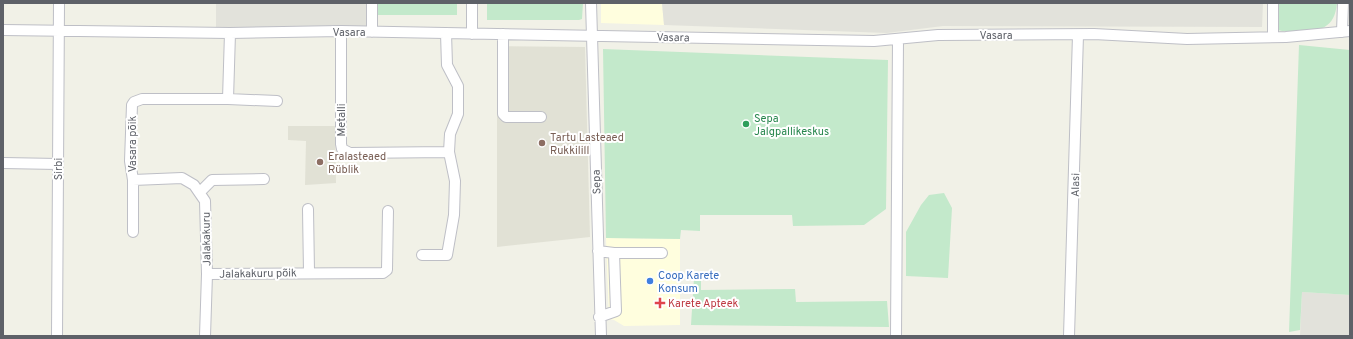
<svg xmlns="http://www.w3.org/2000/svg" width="1353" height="339" font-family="Overpass,sans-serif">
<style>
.commercial{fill:#fffede}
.industrial{fill:#e2e2db}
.education{fill:#e1e1d5}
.green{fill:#c3e9cb}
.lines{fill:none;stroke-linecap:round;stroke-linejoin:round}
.minor-casing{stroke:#bebfc6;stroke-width:12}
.minor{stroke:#fff;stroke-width:10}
.leisure-dot{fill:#2e9e5b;stroke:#fff;stroke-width:1.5}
.education-dot{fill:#8d6e63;stroke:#fff;stroke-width:1.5}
.shop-dot{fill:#3f7fe0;stroke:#fff;stroke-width:1.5}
.health-dot{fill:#e0444e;stroke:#fff;stroke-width:1.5}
.labels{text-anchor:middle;stroke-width:4;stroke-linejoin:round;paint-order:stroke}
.street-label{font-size:11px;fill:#5e6168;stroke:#fff}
.leisure-label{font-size:11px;fill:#27864d;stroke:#fff;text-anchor:start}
.education-label{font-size:11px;fill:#785e54;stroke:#fff;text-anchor:start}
.shop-label{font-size:11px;fill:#366cbe;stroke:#fff;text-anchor:start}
.health-label{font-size:11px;fill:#be3a42;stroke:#fff;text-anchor:start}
</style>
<rect width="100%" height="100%" fill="#f1f1e7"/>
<!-- commercial -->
<path class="commercial" d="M601,3H662L664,25L601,23Z
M606,238L680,239V325L624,326L614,320L609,319Z"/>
<!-- industrial -->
<path class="industrial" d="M216,3H372V32H216Z
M662,3H1263L1262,27L943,26L887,33L664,25Z
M1302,292L1350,295V336H1300Z"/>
<!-- education -->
<path class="education" d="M497,46L585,47L590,237L497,247Z
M288,126H335L336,183L305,185L306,141L288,140Z"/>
<!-- green -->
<path class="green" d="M377,3H457V15H377Z
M487,3H583L582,19L579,20H487Z
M1276,3H1337C1334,37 1308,30 1282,31L1278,30Z
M1299,45L1350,50V295L1302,292L1300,330L1289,332Z
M603,49L888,60L886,209L864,225L793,226L792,215H700V231L681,230L680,239L606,238Z
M944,193L952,208L948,278L906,276V232L921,205L929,195Z
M701,276V290L795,289L796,302L887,301L889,327L691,325L694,278Z"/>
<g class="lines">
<!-- minor casing -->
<g class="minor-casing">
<path id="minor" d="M372,3V32
M472,3V34
M591,3L601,336
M3,30L230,33L341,31L874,41L938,35L1094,34L1187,39L1286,37L1350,31
M341,31V144L342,149L350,153L449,152
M1342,32L1343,3
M503,34V114L506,117H541
M1273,37V3
M228,99L277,101
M3,163L58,164
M133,180L182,178L194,185L205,201L207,274L205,336
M200,192L212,180L264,179
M308,209L309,272
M133,232V180L130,161L132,105L134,102L142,99H228L230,33
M598,251L614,253L616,311L599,317
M614,253H662
M422,255H447L454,215L455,181L449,152L450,134L458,114V86L447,65L446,33
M207,274L383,273L387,270L388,211
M57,336L59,3
M896,336L898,40
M1069,336L1078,35"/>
</g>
<!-- minor -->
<use href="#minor" class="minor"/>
</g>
<!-- markers -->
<circle class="leisure-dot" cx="746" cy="124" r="4"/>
<g class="education-dot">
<circle cx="542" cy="143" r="4"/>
<circle cx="320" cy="162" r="4"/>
</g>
<circle class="shop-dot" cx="650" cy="281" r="4"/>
<path class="health-dot" d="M658 297h4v4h4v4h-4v4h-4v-4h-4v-4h4z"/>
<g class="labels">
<!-- street labels -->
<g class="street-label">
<text x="349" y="36">Vasara</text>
<text x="996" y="39">Vasara</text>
<text transform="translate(673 37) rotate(1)" y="4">Vasara</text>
<text transform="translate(341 120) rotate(-90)" y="4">Metalli</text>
<text transform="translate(132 144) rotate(-90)" y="4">Vasara põik</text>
<text transform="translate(58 169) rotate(-90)" y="4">Sirbi</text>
<text transform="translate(596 182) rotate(-92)" y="4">Sepa</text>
<text transform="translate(1075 185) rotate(-89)" y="4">Alasi</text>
<text transform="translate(206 239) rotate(-91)" y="4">Jalakakuru</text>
<text transform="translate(258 273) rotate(-1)" y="4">Jalakakuru põik</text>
</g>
<!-- leisure labels -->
<g class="leisure-label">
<text x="754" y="122">Sepa<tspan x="754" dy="13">Jalgpallikeskus</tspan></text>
</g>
<!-- education labels -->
<g class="education-label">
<text x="550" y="141">Tartu Lasteaed<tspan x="550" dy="13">Rukkilill</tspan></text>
<text x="328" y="160">Eralasteaed<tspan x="328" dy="13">Rüblik</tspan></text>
</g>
<!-- shop labels -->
<g class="shop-label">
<text x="658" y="279">Coop Karete<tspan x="658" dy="13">Konsum</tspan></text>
</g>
<!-- health labels -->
<g class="health-label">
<text x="668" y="307">Karete Apteek</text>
</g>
</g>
<!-- border -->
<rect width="1353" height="339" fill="none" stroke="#5e6168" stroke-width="8"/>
</svg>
